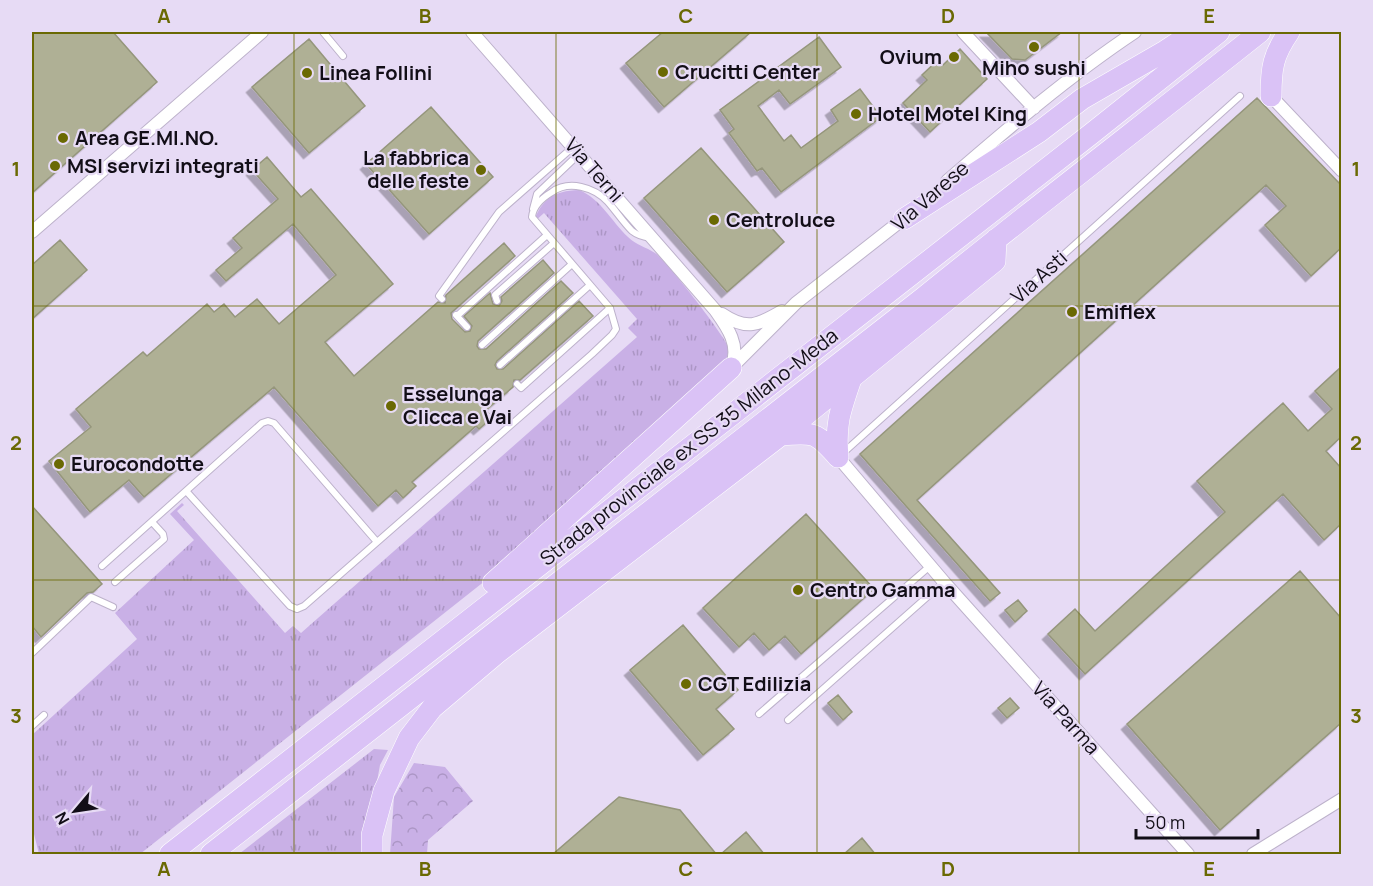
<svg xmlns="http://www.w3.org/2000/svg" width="1373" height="886" font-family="Manrope,sans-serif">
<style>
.grass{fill:url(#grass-tufts)}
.forest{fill:url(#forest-crowns)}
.building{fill:#afb095;stroke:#95967c;stroke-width:1.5;filter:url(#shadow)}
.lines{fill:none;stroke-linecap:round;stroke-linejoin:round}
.service-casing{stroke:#bdb2cb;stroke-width:8}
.minor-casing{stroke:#bdb2cb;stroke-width:14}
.trunk-casing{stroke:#fff;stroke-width:22}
.service{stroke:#fff;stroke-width:6}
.minor{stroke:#fff;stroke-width:12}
.trunk{stroke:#dac2f6;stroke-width:21}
.grid{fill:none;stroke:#6a6903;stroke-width:1.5;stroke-opacity:0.55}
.poi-dot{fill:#6a6903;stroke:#e7dbf5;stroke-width:2}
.labels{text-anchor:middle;stroke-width:4.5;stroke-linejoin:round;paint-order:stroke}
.poi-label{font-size:20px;font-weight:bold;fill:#120e17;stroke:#e7dbf5;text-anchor:start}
.street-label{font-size:20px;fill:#120e17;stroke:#e7dbf5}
.neatline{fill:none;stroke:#6a6903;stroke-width:2}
.grid-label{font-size:20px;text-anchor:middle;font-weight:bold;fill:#6a6903}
</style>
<defs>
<pattern id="grass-tufts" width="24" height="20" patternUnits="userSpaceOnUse" patternTransform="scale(1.5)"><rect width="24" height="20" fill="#c9b0e6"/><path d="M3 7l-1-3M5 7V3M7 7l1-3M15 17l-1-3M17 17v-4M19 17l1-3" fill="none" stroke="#ac96c5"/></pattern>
<pattern id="forest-crowns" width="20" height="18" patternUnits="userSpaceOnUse" patternTransform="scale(1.5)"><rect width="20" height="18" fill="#c9b0e6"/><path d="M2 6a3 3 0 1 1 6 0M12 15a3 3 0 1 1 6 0" fill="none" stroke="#ac96c5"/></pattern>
<filter id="shadow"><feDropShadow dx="-5.5" dy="5.5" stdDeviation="0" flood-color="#0004"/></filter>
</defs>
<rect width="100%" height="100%" fill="#e7dbf5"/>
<!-- grass -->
<path class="grass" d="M579,190C601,199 611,221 628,237C636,245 646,247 655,253C664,258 726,337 728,347C730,355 725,361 720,367L500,569L140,854H39L32,826V735L137,639L115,613L194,540L170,514L182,503L184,505L177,511L285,633L293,626L301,633L637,337L628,328L637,319L544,213L533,223C542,199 553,191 579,190Z
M374,749L388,750L380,765L364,854H239Z"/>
<!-- forest -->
<path class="forest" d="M414,763L445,767L473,801L428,840L427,854H390L394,797Z"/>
<!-- building -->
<path class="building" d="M32,32H113L157,82L32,193Z
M663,32H751L664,107L626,63Z
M986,32H1062L1025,60L1012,59Z
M819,37L841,67L790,104L779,90L758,106L784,141L791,135L801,148L838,121L831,110L860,89L881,117L781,192L762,168L757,171L729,133L734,129L720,110Z
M309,39L365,106L309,153L252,87Z
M960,49L987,79L930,132L903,103L927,80L922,75L938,60L943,65Z
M1257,98L1341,185V248L1311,276L1265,225L1286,206L1266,185L917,500L1000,593L990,601L860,454Z
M431,107L493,177L429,234L366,164Z
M701,148L784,242L727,292L644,198Z
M267,157L301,197L311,189L393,284L325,342L354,376L438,302L445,303L446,295L504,243L515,256L451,313L452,319L465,332L470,331L472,326L464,316L490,293L493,304L499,306L502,301L501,297L543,260L554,273L478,341L477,346L479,349H486L561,281L573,293L497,361L495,365L497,369H503L579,301L593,316L520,380H514L513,387L486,410L492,418L479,429L476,426L412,482L416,486L403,498L396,490L378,506L274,387L144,497L129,480L90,512L49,461L91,427L76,409L143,352L147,356L207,304L214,312L224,304L235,317L257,299L279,324L336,275L293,224L226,281L216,270L242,248L233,238L278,199L252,170Z
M60,240L87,270L32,319V265Z
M1341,367V437L1326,451L1341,468V524L1324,540L1283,494L1085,674L1048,634L1075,609L1095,631L1225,512L1197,481L1283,403L1308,431L1332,409L1315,391Z
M32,506L102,584L93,592L87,593L41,637L32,626Z
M806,514L874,589L801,654L785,636L769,650L754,633L739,647L703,608Z
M1300,571L1341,618V723L1220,830L1127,724Z
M1018,600L1027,611L1015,622L1005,610Z
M683,625L738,690L716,709L734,729L703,755L630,670Z
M838,695L852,712L843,720L828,703Z
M1010,698L1019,708L1007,718L998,708Z
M619,797L680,810L717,855H552Z
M746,832L765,855H720Z
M862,838L876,855H843Z"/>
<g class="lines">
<!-- service casing -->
<g class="service-casing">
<path id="service" d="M323,32L343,56
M533,209L537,194L579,154
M442,299L439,296L499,212L573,147
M497,301L495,295L554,243
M456,315L467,327
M457,316L547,235
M482,345L572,264
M500,365L590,285
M517,384L521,388L610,308
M843,453L1240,96
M187,492L290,606L297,609L304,606L592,354L612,335L616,329L610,308L532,217C533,206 542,198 552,192C569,180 594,187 608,202C616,211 623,222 632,231C637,235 644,237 650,238
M102,566L262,423L268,421L274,423L377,542
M115,582L164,539L163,534L152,522
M32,653L91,597L113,607
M759,714L930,566
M788,720L944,582
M32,726L44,715"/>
</g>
<!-- minor casing -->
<g class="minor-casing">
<path id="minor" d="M472,32L715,310C727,327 740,344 732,365
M963,32L1034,108
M1271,96L1342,171
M947,181C1007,129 1069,76 1135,32
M32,232L262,32
M722,314C747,331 758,325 782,311
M731,368L796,303L907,216
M838,457L944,582L1188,854
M1253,854L1342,799"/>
</g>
<!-- trunk casing -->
<g class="trunk-casing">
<path id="trunk" d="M1271,96C1271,68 1273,55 1289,32
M904,219L1039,132L1082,99L1165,51L1194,32
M781,435C814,432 816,432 838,457
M838,457C835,424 840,411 851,379
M493,583L731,368
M170,854L1091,134L1219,32
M211,854L923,298C1034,208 1148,121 1260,32
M372,854V835L384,791L409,738L432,708L497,653L781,435L995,261L996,239"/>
</g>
<!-- service -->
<use href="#service" class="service"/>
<!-- minor -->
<use href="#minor" class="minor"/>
<!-- trunk -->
<use href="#trunk" class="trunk"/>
</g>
<!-- grid -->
<path class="grid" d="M294,32V854M556,32V854M817,32V854M1079,32V854M32,306H1342M32,580H1342"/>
<!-- markers -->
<g class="poi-dot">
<circle cx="1034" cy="47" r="6"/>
<circle cx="954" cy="57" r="6"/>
<circle cx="663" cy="72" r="6"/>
<circle cx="307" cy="73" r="6"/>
<circle cx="856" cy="114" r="6"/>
<circle cx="63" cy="138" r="6"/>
<circle cx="55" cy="166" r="6"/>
<circle cx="481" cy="170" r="6"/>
<circle cx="714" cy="220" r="6"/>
<circle cx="1072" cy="312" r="6"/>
<circle cx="391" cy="406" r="6"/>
<circle cx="59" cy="464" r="6"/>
<circle cx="798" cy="590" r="6"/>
<circle cx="686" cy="684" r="6"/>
</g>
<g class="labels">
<!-- poi labels -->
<g class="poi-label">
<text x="942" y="64" text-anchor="end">Ovium</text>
<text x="1034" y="75" text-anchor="middle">Miho sushi</text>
<text x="675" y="79">Crucitti Center</text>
<text x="319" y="80">Linea Follini</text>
<text x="868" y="121">Hotel Motel King</text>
<text x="75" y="145">Area GE.MI.NO.</text>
<text x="469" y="165" text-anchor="end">La fabbrica<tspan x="469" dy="23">delle feste</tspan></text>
<text x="67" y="173">MSI servizi integrati</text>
<text x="726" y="227">Centroluce</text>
<text x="1084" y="319">Emiflex</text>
<text x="403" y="401">Esselunga<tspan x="403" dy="23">Clicca e Vai</tspan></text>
<text x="71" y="471">Eurocondotte</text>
<text x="810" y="597">Centro Gamma</text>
<text x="698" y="691">CGT Edilizia</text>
</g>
<!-- street labels -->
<g class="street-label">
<text transform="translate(594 170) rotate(49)" y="7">Via Terni</text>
<text transform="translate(930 196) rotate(-41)" y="7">Via Varese</text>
<text transform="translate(1039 277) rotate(-42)" y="7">Via Asti</text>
<text transform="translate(689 447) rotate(-38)" y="7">Strada provinciale ex SS 35 Milano-Meda</text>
<text transform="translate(1066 718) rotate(48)" y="7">Via Parma</text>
</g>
</g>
<!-- border -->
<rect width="1373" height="886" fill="none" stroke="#e7dbf5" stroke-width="66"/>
<!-- north arrow -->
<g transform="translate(75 811) rotate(241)" stroke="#e7dbf5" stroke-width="4.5" paint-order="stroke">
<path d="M0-4.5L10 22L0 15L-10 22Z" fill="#120e17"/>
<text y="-9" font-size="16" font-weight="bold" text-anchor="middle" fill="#120e17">N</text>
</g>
<!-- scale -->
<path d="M1136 829v9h122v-9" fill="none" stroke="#120e17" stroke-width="3"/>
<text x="1145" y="829" font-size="18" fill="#120e17" stroke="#e7dbf5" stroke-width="4.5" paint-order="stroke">50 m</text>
<rect x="33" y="33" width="1307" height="820" class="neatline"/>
<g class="grid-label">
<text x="164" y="23">A</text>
<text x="425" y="23">B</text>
<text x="686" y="23">C</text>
<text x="948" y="23">D</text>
<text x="1209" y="23">E</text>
<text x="16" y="176">1</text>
<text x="1356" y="176">1</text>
<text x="16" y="450">2</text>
<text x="1356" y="450">2</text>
<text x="16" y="723">3</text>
<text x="1356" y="723">3</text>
<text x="164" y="876">A</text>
<text x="425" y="876">B</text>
<text x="686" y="876">C</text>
<text x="948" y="876">D</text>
<text x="1209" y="876">E</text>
</g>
</svg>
